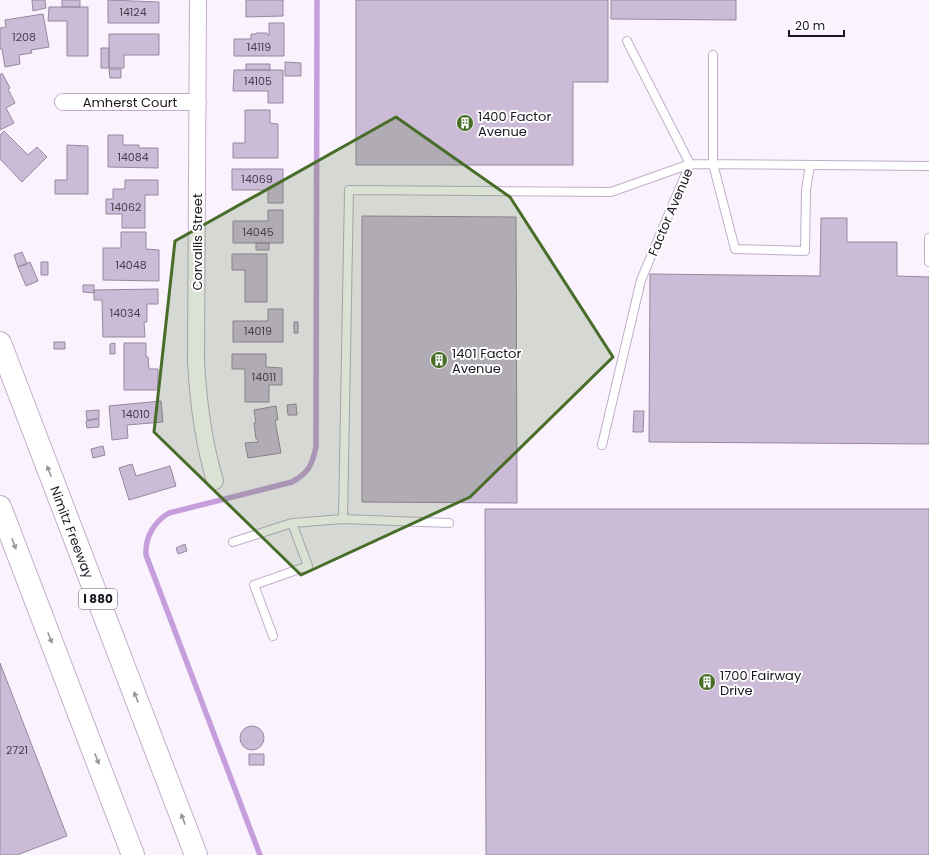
<svg xmlns="http://www.w3.org/2000/svg" width="929" height="855" font-family="Poppins,sans-serif">
<style>
.lines{fill:none;stroke-linecap:round;stroke-linejoin:round}
.stream{stroke:#c69edb;stroke-width:5.5}
.building{fill:#ccbbd6;stroke:#9787a1}
.service-casing{stroke:#c0aec9;stroke-width:10}
.minor-casing{stroke:#c0aec9;stroke-width:18}
.motorway-casing{stroke:#c0aec9;stroke-width:24}
.service{stroke:#fff;stroke-width:8}
.minor{stroke:#fff;stroke-width:16}
.motorway{stroke:#fff;stroke-width:22}
.oneway{fill:#98969a}
.marked{fill:#476d28;fill-opacity:0.2;stroke:#476d28;stroke-width:3;stroke-linejoin:round}
.labels{text-anchor:middle;stroke-width:4;stroke-linejoin:round;paint-order:stroke}
.number-label{font-size:11px;fill:#473e4d}
.shield{fill:#fff;stroke:#5f5b62;stroke-width:1}
.shield-label{font-size:12px;font-weight:bold;fill:#1b151f}
.street-label{font-size:13px;fill:#1b151f;stroke:#fff}
.poi-label{font-size:13px;fill:#1b151f;stroke:#fff;text-anchor:start}
</style>
<rect width="100%" height="100%" fill="#faf3fe"/>
<g class="lines">
<!-- stream -->
<path class="stream" d="M260,855L146,555C145,537 154,522 169,513L292,482C308,473 312,466 316,447L317,0"/>
</g>
<!-- building -->
<path class="building" d="M32,0H45L46,8L33,11Z
M62,0H80V7H62Z
M108,0L159,2V23H108Z
M246,0H283V16L246,17Z
M356,0H608V82H573V165H356Z
M611,0H736V20L611,19Z
M49,7H88V56H67V21H48Z
M43,14L49,47L31,50L32,53L19,55L20,64L5,67L2,49H0V28L6,27L5,20Z
M269,23H284V56H234V39H251V34H256V33H267V35H269Z
M109,34H159V55H124V68H109Z
M101,48H109V68H101Z
M285,62L301,63V76H285Z
M246,64H270V70H246Z
M109,69H121V78H110Z
M234,70H283V103H268V91H233Z
M2,73L10,88L8,89L15,103L6,108L14,123L0,130V75Z
M245,110H270V123L278,124V158H233V143H245Z
M4,131L28,155L37,147L47,157L22,182L0,159V135Z
M108,135H123V145H139V148H158V168L108,167Z
M67,145L88,146V194H55V180H67Z
M232,169H283V203H268V190H232Z
M125,180H158V195H145V228H122V214H106V199H113V189H125Z
M268,210H283V243H233V221H268Z
M362,216L516,217L517,503L362,502Z
M821,218H847V242H897V276L929,277V444L649,442L650,274L820,276Z
M121,232H146V249L159,250V281L103,280V248H121Z
M256,243H269V250H256Z
M22,252L27,264L18,267L14,255Z
M232,254H267V302H245V270H232Z
M30,262L38,281L26,286L18,267Z
M41,262H48V275H41Z
M83,285H94V293L83,292Z
M158,289V304H147V322H144L145,337H103L102,300H94V290Z
M268,309H283V342H233V321H268Z
M294,322H298V333H294Z
M54,342H65V349H54Z
M115,343V354H110V344Z
M124,343H146V357H148L149,369H158V390H124Z
M232,354H266V367L282,368V385H269V402H245V369H232Z
M161,401L163,422L127,425L128,438L112,440L109,406Z
M296,404L297,415H288L287,405Z
M276,406L278,420H275L281,453L248,458L245,443L258,442V439H256L254,423H256L254,410Z
M99,410V418L87,420L86,411Z
M634,411H644L643,432H633Z
M99,419V427L87,428L86,421Z
M103,446L105,455L93,458L91,449Z
M132,464L136,476L170,466L176,486L129,500L119,468Z
M485,509H929V855H486Z
M185,544L187,551L178,554L176,548Z
M0,663L67,836L17,855H0Z
M240 738a12 12 0 1 1 24 0a12 12 0 1 1-24 0Z
M249,754H264V765H249Z"/>
<g class="lines">
<!-- service casing -->
<g class="service-casing">
<path id="service" d="M713,55V164L735,249L805,251L806,190L810,165
M929,262V238
M602,445L641,280L690,164L929,166
M343,519L349,190L611,192L690,164L627,41
M233,542L292,523L343,519L449,523
M273,636L254,585L308,566L292,523"/>
</g>
<!-- minor casing -->
<g class="minor-casing">
<path id="minor" d="M198,0L196,360C198,401 203,441 215,481
M63,102H198"/>
</g>
<!-- motorway casing -->
<g class="motorway-casing">
<path id="motorway" d="M0,343L196,855
M0,507L133,855"/>
</g>
<!-- service -->
<use href="#service" class="service"/>
<!-- minor -->
<use href="#minor" class="minor"/>
<!-- motorway -->
<use href="#motorway" class="motorway"/>
</g>
<!-- one-way arrows -->
<defs><path id="oneway-solid" d="M-6-.8H1V-3.2L6.5 0L1 3.2V.8H-6Z"/></defs>
<g class="oneway">
<use href="#oneway-solid" transform="translate(49 471) rotate(-111)"/>
<use href="#oneway-solid" transform="translate(14 544) rotate(69)"/>
<use href="#oneway-solid" transform="translate(50 638) rotate(69)"/>
<use href="#oneway-solid" transform="translate(136 697) rotate(-111)"/>
<use href="#oneway-solid" transform="translate(97 759) rotate(69)"/>
<use href="#oneway-solid" transform="translate(183 819) rotate(-111)"/>
</g>
<!-- marked area -->
<path class="marked" d="M396,117L510,197L613,357L470,497L301,575L154,432L175,241Z"/>
<!-- icons -->
<defs>
<g id="building-disc" transform="scale(0.9)"><circle r="9.5" fill="#476d28" stroke="#fff"/><path d="M-4-6H4V6H1V3H-1V6H-4ZM-2.5-4.3h1.7v1.8h-1.7ZM.8-4.3h1.7v1.8H.8ZM-2.5-1h1.7V.8h-1.7ZM.8-1h1.7V.8H.8Z" fill="#fff"/></g>
</defs>
<g fill-rule="evenodd">
<use href="#building-disc" x="465" y="123"/>
<use href="#building-disc" x="439" y="360"/>
<use href="#building-disc" x="707" y="682"/>
</g>
<g class="labels">
<!-- number labels -->
<g class="number-label">
<text x="133" y="16">14124</text>
<text x="24" y="41">1208</text>
<text x="259" y="51">14119</text>
<text x="258" y="85">14105</text>
<text x="133" y="161">14084</text>
<text x="257" y="183">14069</text>
<text x="126" y="211">14062</text>
<text x="258" y="236">14045</text>
<text x="131" y="269">14048</text>
<text x="125" y="317">14034</text>
<text x="258" y="335">14019</text>
<text x="264" y="381">14011</text>
<text x="136" y="418">14010</text>
<text x="17" y="754">2721</text>
</g>
<!-- shield labels -->
<rect class="shield" x="79" y="589" width="38" height="20" rx="3"/>
<g class="shield-label">
<text x="98" y="603">I 880</text>
</g>
<!-- street labels -->
<g class="street-label">
<text x="130" y="107">Amherst Court</text>
<text transform="translate(670 212) rotate(-67)" y="5">Factor Avenue</text>
<text transform="translate(197 242) rotate(-90)" y="5">Corvallis Street</text>
<text transform="translate(72 532) rotate(69)" y="5">Nimitz Freeway</text>
</g>
<!-- poi labels -->
<g class="poi-label">
<text x="478" y="121">1400 Factor<tspan x="478" dy="15">Avenue</tspan></text>
<text x="452" y="358">1401 Factor<tspan x="452" dy="15">Avenue</tspan></text>
<text x="720" y="680">1700 Fairway<tspan x="720" dy="15">Drive</tspan></text>
</g>
</g>
<!-- scale -->
<path d="M789 30v6h55v-6" fill="none" stroke="#1b151f" stroke-width="2"/>
<text x="795" y="30" font-size="12" fill="#1b151f" stroke="#ffffff" stroke-width="3" paint-order="stroke">20 m</text>
</svg>
